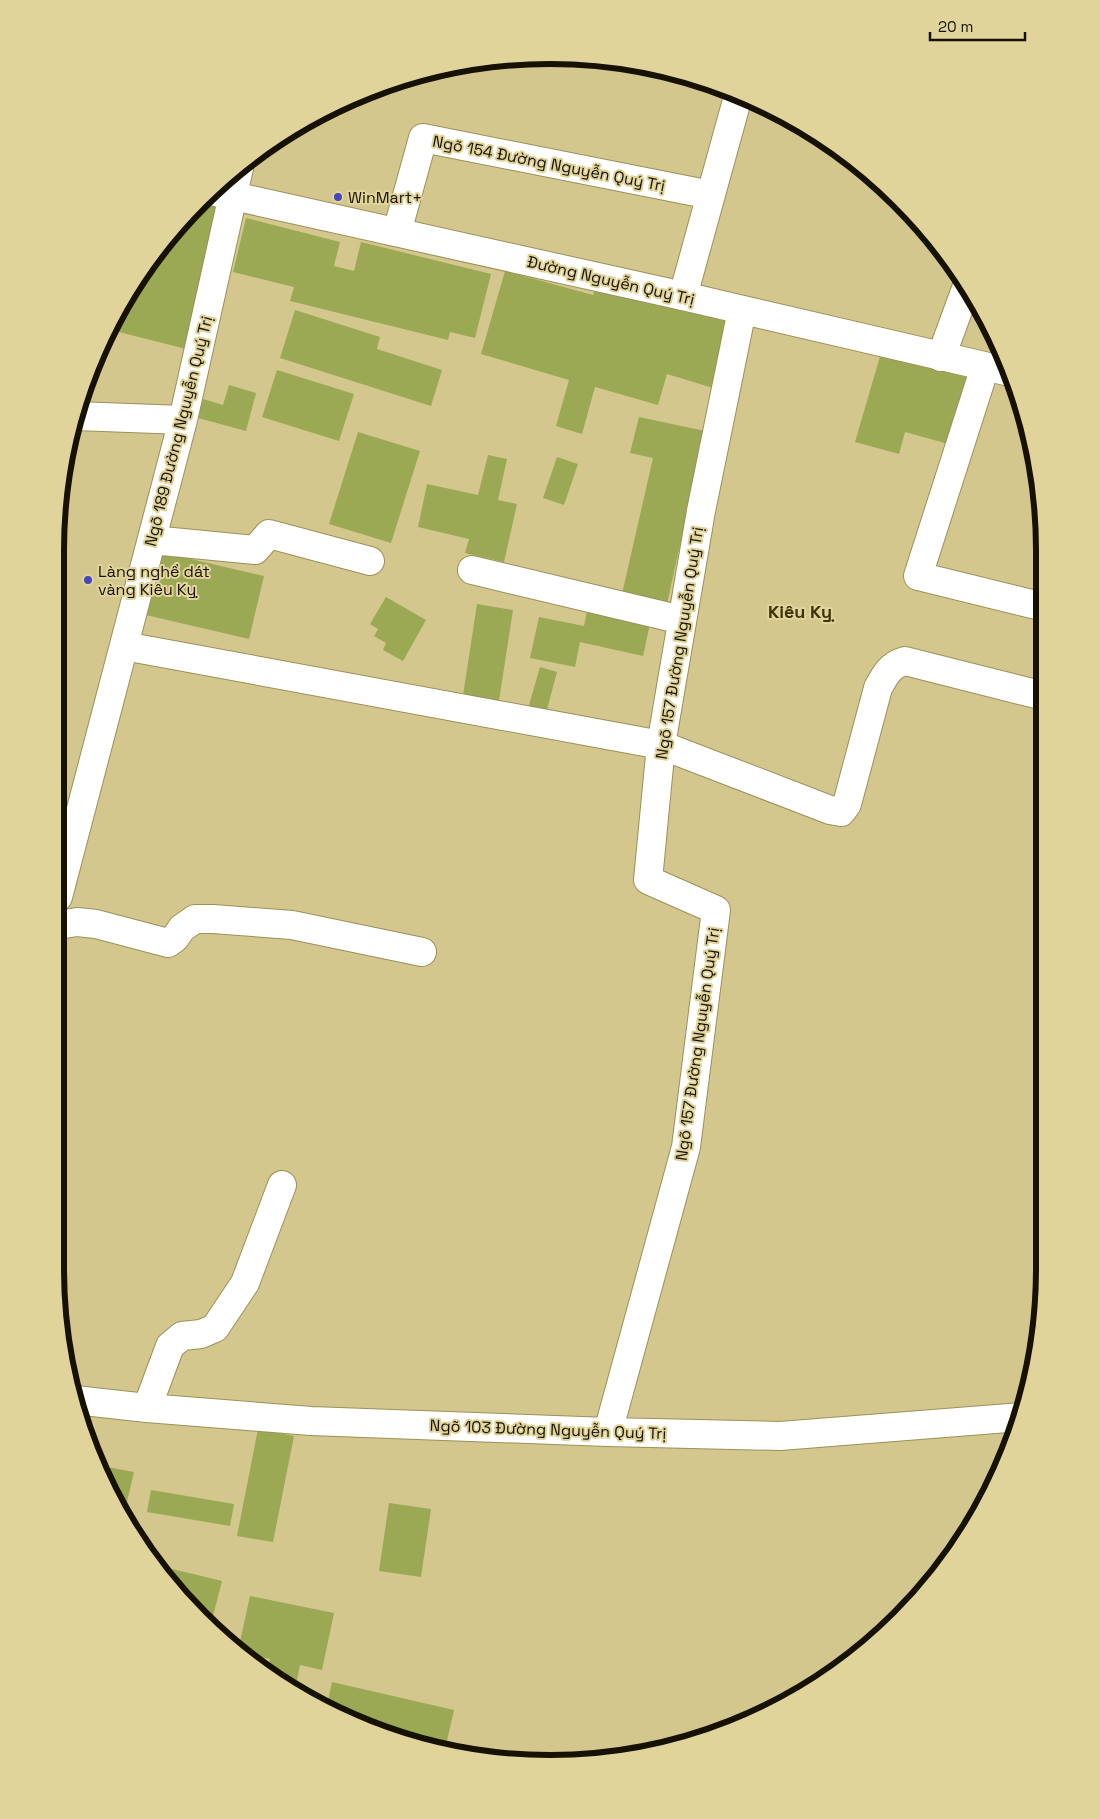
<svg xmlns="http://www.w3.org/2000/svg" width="1100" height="1819" font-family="'Space Grotesk',sans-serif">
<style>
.building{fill:#9ba955}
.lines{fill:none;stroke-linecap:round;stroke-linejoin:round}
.minor-casing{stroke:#9c9059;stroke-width:30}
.tertiary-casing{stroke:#9c9059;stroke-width:30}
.minor{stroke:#fff;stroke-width:28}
.tertiary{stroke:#fff;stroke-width:28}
.poi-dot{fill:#4746bc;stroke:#e1d49b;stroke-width:2}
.labels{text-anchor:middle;stroke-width:4;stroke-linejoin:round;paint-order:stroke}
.street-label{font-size:16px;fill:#171200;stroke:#e1d49b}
.poi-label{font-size:16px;fill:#171200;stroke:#e1d49b;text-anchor:start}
.neighbourhood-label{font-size:18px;font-weight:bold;fill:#3d3509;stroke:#e1d49b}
.rim{fill:none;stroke:#171200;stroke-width:6}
</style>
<rect width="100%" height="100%" fill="#d3c78e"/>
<!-- building -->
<path class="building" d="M199,202L223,208L186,349L111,330L137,278L145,280L150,260Z
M246,218L340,242L334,266L354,271L361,242L491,274L475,338L450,332L448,340L290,301L294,287L233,272Z
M505,271L593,295L596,285L731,323L713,388L667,374L658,405L595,387L582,434L556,426L569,380L481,354Z
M295,310L380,337L377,349L442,370L431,406L280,358Z
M881,353L972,379L952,445L905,432L899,454L855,442Z
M277,370L354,394L339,441L262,417Z
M229,385L256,393L246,431L198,418L203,399L223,405Z
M639,417L705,431L667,604L622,594L653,458L630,453Z
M358,432L420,451L391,543L329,524Z
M488,455L507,459L498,500L517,504L504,562L465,553L469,539L418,527L427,484L478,495Z
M557,457L578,464L564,505L543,498Z
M161,552L264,576L249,639L146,615Z
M386,597L426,620L403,661L383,650L386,643L374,636L378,629L370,624Z
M477,604L513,610L498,707L462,702Z
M588,606L651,619L643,656L580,642L575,667L530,658L539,617L584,626Z
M540,667L557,672L545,717L527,712Z
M258,1429L294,1436L273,1542L237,1536Z
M96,1465L134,1472L126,1506L116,1504L106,1488Z
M151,1490L234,1504L230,1526L147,1512Z
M389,1503L431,1509L421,1577L379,1571Z
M164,1567L222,1581L211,1624L162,1575Z
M250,1596L334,1613L322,1670L300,1665L295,1690L267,1673L270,1659L240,1653L238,1651Z
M332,1682L454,1710L446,1745L362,1726L331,1713L326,1710Z"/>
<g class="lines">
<!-- minor casing -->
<g class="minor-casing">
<path id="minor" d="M397,232L423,138L711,195
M683,296L739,93
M941,357L967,286
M985,367L918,576L1044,607
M76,416L183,420
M152,540L255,550L269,534L370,561
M472,570L682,620
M124,646L661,745L830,810L841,812L847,804L878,688C885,675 890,665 905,661L1044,696
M58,897L183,420L239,168
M58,925L77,922L96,924L168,943L175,938L182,928L195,919H213L292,925L422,952
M75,1400L147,1408L311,1421L608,1432L780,1436L1021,1417
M147,1408L170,1346L182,1336L201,1334L215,1328L245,1283L282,1185
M608,1432L686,1147L716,910L648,880L661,745L701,511L742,310"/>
</g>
<!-- tertiary casing -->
<g class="tertiary-casing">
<path id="tertiary" d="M211,191L683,296L1010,372"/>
</g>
<!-- minor -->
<use href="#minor" class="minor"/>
<!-- tertiary -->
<use href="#tertiary" class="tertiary"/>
</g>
<!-- markers -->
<g class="poi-dot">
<circle cx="338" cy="197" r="5"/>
<circle cx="88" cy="580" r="5"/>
</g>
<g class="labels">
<!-- street labels -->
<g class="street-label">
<text transform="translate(549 163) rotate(11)" y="6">Ngõ 154 Đường Nguyễn Quý Trị</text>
<text transform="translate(611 280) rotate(13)" y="6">Đường Nguyễn Quý Trị</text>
<text transform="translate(178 431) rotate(-76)" y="6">Ngõ 189 Đường Nguyễn Quý Trị</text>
<text transform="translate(679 643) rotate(-81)" y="6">Ngõ 157 Đường Nguyễn Quý Trị</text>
<text transform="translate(697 1044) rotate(-82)" y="6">Ngõ 157 Đường Nguyễn Quý Trị</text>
<text transform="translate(548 1429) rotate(2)" y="6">Ngõ 103 Đường Nguyễn Quý Trị</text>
</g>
<!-- poi labels -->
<g class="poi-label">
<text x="348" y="203">WinMart+</text>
<text x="98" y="577">Làng nghề dát<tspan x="98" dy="18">vàng Kiêu Kỵ</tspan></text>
</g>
<!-- neighbourhood labels -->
<g class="neighbourhood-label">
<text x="800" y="618">Kiêu Kỵ</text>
</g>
</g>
<!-- crop -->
<path d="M0 0H1100V1819H0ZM550 64H550A486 486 0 0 1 1036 550V1269A486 486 0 0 1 550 1755H550A486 486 0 0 1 64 1269V550A486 486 0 0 1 550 64Z" fill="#e1d49b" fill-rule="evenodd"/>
<path class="rim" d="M550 64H550A486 486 0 0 1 1036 550V1269A486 486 0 0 1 550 1755H550A486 486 0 0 1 64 1269V550A486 486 0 0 1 550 64Z"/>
<!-- scale -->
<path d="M930 32v8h95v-8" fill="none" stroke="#171200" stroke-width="2.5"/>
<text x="938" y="32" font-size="15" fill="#171200" stroke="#e1d49b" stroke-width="4" paint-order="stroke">20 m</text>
</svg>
